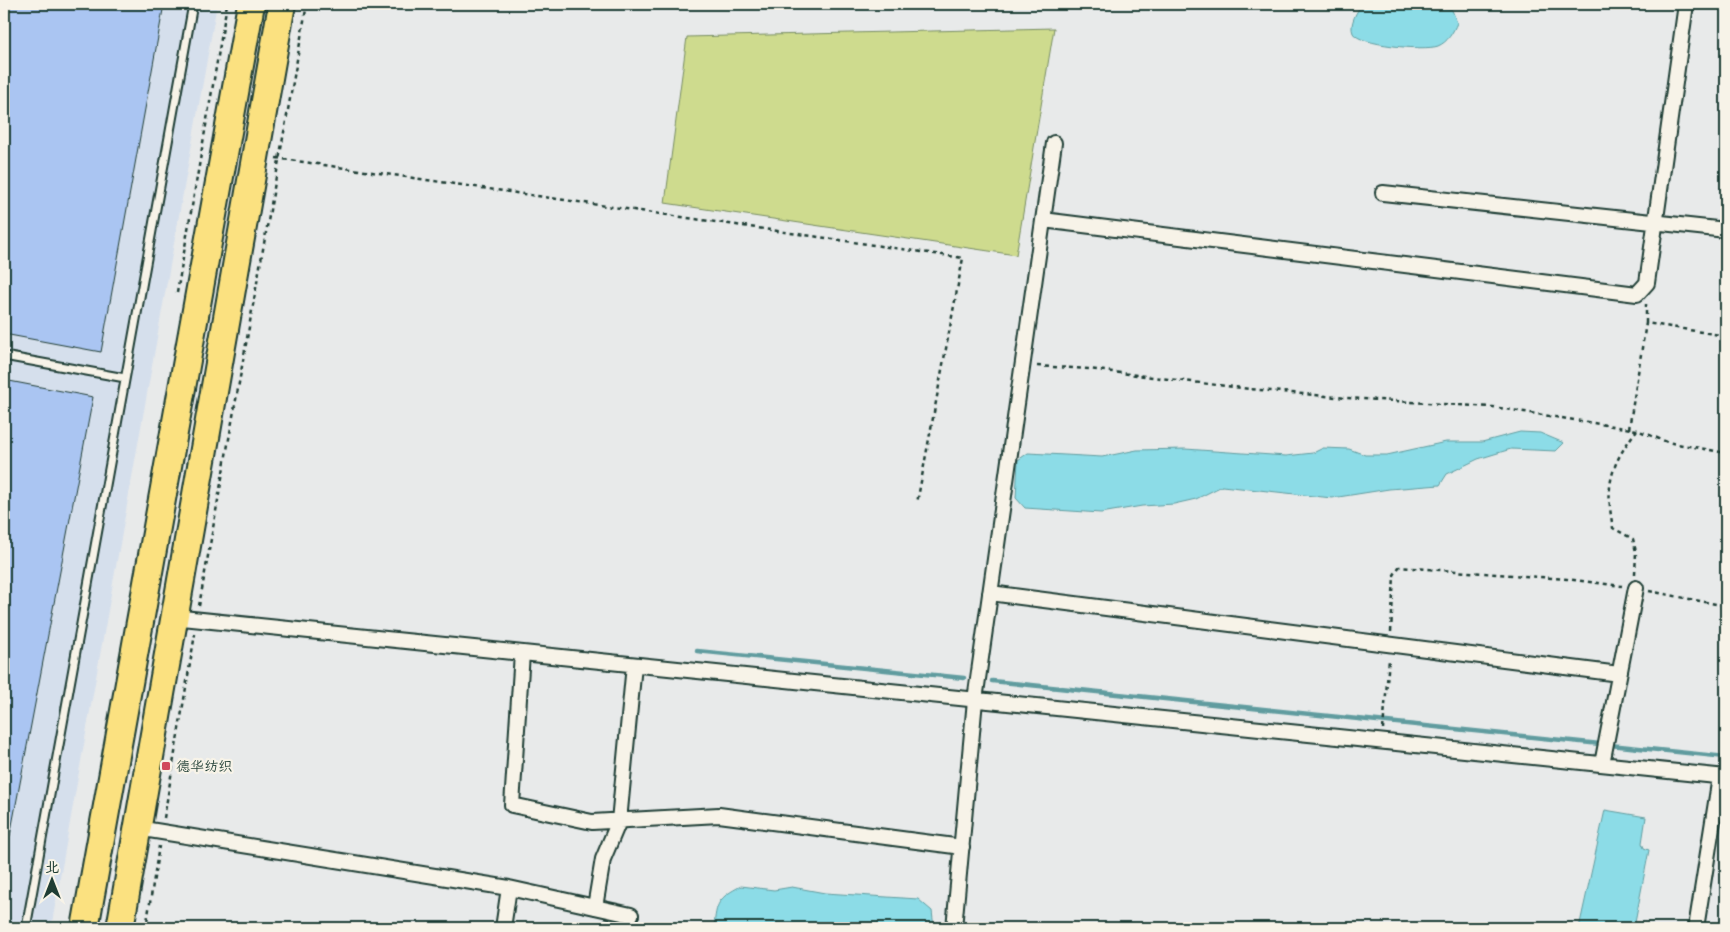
<svg xmlns="http://www.w3.org/2000/svg" width="1730" height="932" font-family="'Gochi Hand','LXGW WenKai TC',sans-serif">
<style>
.built{fill:#d5dfec}
.green{fill:#cedb8e;stroke:#768c61}
.water{fill:#8cdce7;stroke:#609c9f}
.lines{fill:none;stroke-linecap:round;stroke-linejoin:round}
.stream{stroke:#609c9f;stroke-width:4.5}
.building{fill:#aac5f2;stroke:#1f3d34}
.lane-casing{stroke:#1f3d34;stroke-width:11}
.street-casing{stroke:#1f3d34;stroke-width:18}
.highway-casing{stroke:#1f3d34;stroke-width:30}
.path{stroke:#1f3d34;stroke-width:2.5;stroke-dasharray:4 4;stroke-linecap:butt}
.lane{stroke:#f7f3e8;stroke-width:7}
.street{stroke:#f7f3e8;stroke-width:14}
.highway{stroke:#fbe180;stroke-width:26}
.poi-dot{fill:#d1495b;stroke:#f7f3e8;stroke-width:2}
.labels{text-anchor:middle;stroke-width:4.5;stroke-linejoin:round;paint-order:stroke}
.poi-label{font-size:14px;fill:#1f3d34;stroke:#f7f3e8;text-anchor:start}
</style>
<rect width="100%" height="100%" fill="#e8eaea"/>
<filter id="ink" filterUnits="userSpaceOnUse"><feTurbulence type="fractalNoise" baseFrequency=".02" numOctaves="2"/><feDisplacementMap in="SourceGraphic" scale="10" xChannelSelector="R" yChannelSelector="G"/><feConvolveMatrix kernelMatrix="1 2 1 2 8 2 1 2 1" color-interpolation-filters="sRGB"/></filter>
<g filter="url(#ink)">
<!-- built -->
<path class="built" d="M4,4H217L51,928H4Z"/>
<!-- green -->
<path class="green" d="M1054,28L1016,255L665,203L687,37Z"/>
<!-- water -->
<path class="water" d="M1362,4H1436L1452,10L1457,23C1453,32 1448,42 1438,46C1425,51 1358,45 1353,33C1349,24 1357,11 1362,4Z
M1520,432L1540,433L1564,443L1556,451L1511,449L1478,459L1447,474L1440,485L1389,489L1332,498L1222,486L1196,499L1174,504L1142,506L1101,513L1025,508L1016,498L1018,460L1028,453L1102,457L1137,450L1185,449L1286,456L1313,453L1323,448L1349,449L1365,455H1387L1446,442H1482Z
M1605,810L1646,817L1642,843L1644,848L1649,850L1634,928H1579Z
M741,886L774,890L792,887L825,893L918,899L932,911L934,928H714C716,903 718,898 741,886Z"/>
<g class="lines">
<!-- stream -->
<path class="stream" d="M697,651L964,678
M992,681L1726,757"/>
</g>
<!-- building -->
<path class="building" d="M4,4H164L101,352L4,334Z
M4,380L93,397L10,836L4,835Z"/>
<g class="lines">
<!-- lane casing -->
<g class="lane-casing">
<path id="lane" d="M4,356L125,378
M26,928L193,4"/>
</g>
<!-- street casing -->
<g class="street-casing">
<path id="street" d="M1383,193L1726,230
M1043,220L1637,294L1647,283L1686,4
M990,593L1619,674
M173,617L1726,777
M522,653L512,805L592,822L719,815L962,847
M1602,764L1636,588
M137,828L509,888L631,915
M595,907L603,859L619,821L634,665
M503,928L509,888
M954,928L975,700L1054,143
M1696,928L1720,777"/>
</g>
<!-- highway casing -->
<g class="highway-casing">
<path id="highway" d="M85,928L251,4
M120,928L282,4"/>
</g>
<!-- path -->
<path class="path" d="M276,158L963,258L917,503
M177,293L227,4
M1646,323V304
M1037,366L1089,369L1249,389L1347,398L1493,407L1637,430L1667,442L1726,453
M1629,429L1646,323L1726,336
M1635,574L1636,552L1633,539L1613,528C1605,485 1610,465 1637,430
M1649,591L1726,606
M199,606L307,4
M1391,632L1394,575L1399,567L1567,579L1622,586
M1383,729L1389,659
M164,818L195,634
M146,928L159,846"/>
<!-- lane -->
<use href="#lane" class="lane"/>
<!-- street -->
<use href="#street" class="street"/>
<!-- highway -->
<use href="#highway" class="highway"/>
</g>
</g>
<!-- markers -->
<rect class="poi-dot" x="161" y="761" width="10" height="10" rx="2.5"/>
<g class="labels">
<!-- poi labels -->
<g class="poi-label">
<text x="176" y="771">德华纺织</text>
</g>
</g>
<!-- margin -->
<rect width="1730" height="932" fill="none" stroke="#f7f3e8" stroke-width="20"/>
<rect x="10" y="10" width="1710" height="912" fill="none" stroke="#1f3d34" stroke-width="2" filter="url(#ink)"/>
<!-- north arrow -->
<g transform="translate(52 880)" stroke="#f7f3e8" stroke-width="4" paint-order="stroke">
<path d="M0-4L9 19L0 12L-9 19Z" fill="#1f3d34"/>
<text y="-8" font-size="14" font-weight="bold" text-anchor="middle" fill="#1f3d34">北</text>
</g>
</svg>
